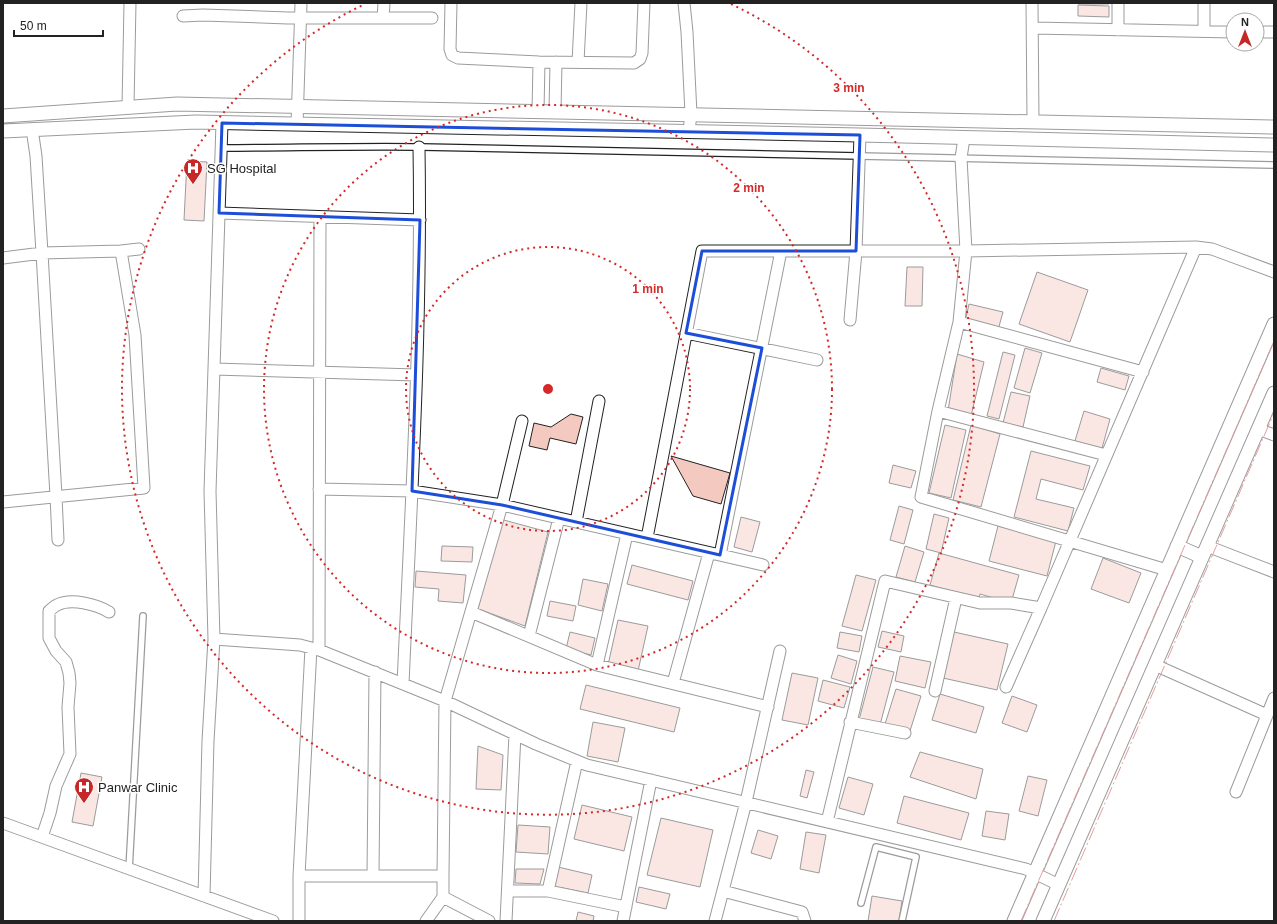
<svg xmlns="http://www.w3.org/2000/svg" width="1277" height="924" font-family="Arial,sans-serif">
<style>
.building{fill:#f3c9c0;stroke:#222}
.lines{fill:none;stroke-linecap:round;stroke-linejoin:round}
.service-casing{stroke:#222;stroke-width:8}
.minor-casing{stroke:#222;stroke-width:13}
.tertiary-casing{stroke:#222;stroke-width:15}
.service{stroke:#fff;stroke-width:5.5}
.minor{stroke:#fff;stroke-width:11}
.tertiary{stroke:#fff;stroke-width:13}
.power{stroke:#c62828;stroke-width:1;stroke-dasharray:14 3 2 3;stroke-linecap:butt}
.marked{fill:none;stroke:#1d4ed8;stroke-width:3;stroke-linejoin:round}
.ring{fill:none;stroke:#d62828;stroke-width:2;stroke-dasharray:2 4}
.labels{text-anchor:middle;stroke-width:3;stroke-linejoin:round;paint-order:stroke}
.poi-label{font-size:13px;fill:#222;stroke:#fff;text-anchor:start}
.centre{fill:#d62828;stroke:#fff;stroke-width:2}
.ring-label{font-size:12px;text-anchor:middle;font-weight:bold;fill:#d62828;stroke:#fff;stroke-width:3;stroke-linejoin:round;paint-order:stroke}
</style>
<rect width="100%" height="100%" fill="#fff"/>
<!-- building -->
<path class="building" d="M1078,3H1109V4H1078Z
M1078,5L1109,6V17L1078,16Z
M187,161L207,162L204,221L184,220Z
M907,267H923L922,306H905Z
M1037,272L1088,290L1070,342L1019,324Z
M969,304L1003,312L998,330L965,322Z
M1025,348L1042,353L1030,393L1014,388Z
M1003,352L1015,355L999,419L987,416Z
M957,354L984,362L971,416L948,411Z
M1101,368L1129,376L1125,390L1097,382Z
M1011,392L1030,396L1023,427L1003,423Z
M1084,411L1110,419L1101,452L1074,444Z
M571,414L583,417L576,444L550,438L547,450L529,446L534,423L551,427Z
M945,425L966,430L951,498L929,493Z
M971,425L1000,434L981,507L953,500Z
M1031,451L1090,466L1083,490L1041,479L1036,499L1074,508L1068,531L1014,517Z
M671,456L730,473L721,504L693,496Z
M893,465L916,471L911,488L889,483Z
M899,506L913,510L904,544L890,540Z
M934,514L949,518L941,553L926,549Z
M741,517L760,522L752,552L734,547Z
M500,519L548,532L525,626L478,609Z
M998,526L1056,541L1047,576L989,561Z
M442,546L473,547L472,562L441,561Z
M905,546L924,552L915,582L896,577Z
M939,553L1019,575L1011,603L980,594L979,599L930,585Z
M1103,558L1141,573L1129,603L1091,589Z
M632,565L693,581L688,600L627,584Z
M416,571L466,575L463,603L438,601L439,589L415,587Z
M856,575L876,580L862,631L842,626Z
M583,579L608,584L602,611L578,605Z
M550,601L576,606L573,621L547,616Z
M618,620L648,626L638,671L608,665Z
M882,631L904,636L901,652L878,647Z
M570,632L595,638L591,655L566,649Z
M840,632L862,636L859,652L837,648Z
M954,632L1008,644L997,690L943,678Z
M838,655L857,661L851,684L831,678Z
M900,656L931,662L925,688L895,681Z
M873,667L894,672L880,725L859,720Z
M792,673L818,678L808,725L782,720Z
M823,680L850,687L844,708L818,701Z
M586,685L680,708L674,732L580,709Z
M896,689L921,696L910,731L885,724Z
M940,694L984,707L976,733L932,720Z
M1012,696L1037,705L1027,732L1002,723Z
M593,722L625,728L618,762L587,756Z
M478,746L503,755L501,790L476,789Z
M920,752L983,769L976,799L910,777Z
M806,770L814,772L807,798L800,796Z
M81,773L102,777L93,826L72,822Z
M1028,776L1047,780L1038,816L1019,811Z
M848,777L873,784L864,815L839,808Z
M904,796L969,813L961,840L897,823Z
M582,805L632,817L624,851L574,839Z
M986,811L1009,814L1005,840L982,836Z
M661,818L713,830L700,887L647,875Z
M518,825L550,827L548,854L516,852Z
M758,830L778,836L771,859L751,853Z
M806,832L826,835L819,873L800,869Z
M558,867L592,875L588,893L554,886Z
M516,869H544L540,884L515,883Z
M639,887L670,894L666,909L636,902Z
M872,896L902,901L899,921H868Z
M578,912L594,916L593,921H576Z"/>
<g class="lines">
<!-- service casing -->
<g class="service-casing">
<path id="service" d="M221,148C288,148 355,146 422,147C706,151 990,160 1274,165
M129,870L143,616
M861,903L876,847L916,857L902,921"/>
</g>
<!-- minor casing -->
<g class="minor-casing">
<path id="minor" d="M451,3L450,49L452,55L458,58L539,62L634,63L640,59L642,53L644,3
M684,3L687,32L691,114L689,131
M1032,3L1033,121
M1118,3V30
M1204,3V31
M183,16L203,15L288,18H432
M383,18L384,3
M1033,28L1233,32
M1257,32H1274
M578,62L581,3
M128,107L130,3
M538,111L539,62
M555,111L556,62
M297,124L301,3
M964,138L961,158L966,251L959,322L938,411L921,497L1167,570
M219,213L420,220
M121,251L139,249
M3,258L42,253L36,156L32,129
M850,320L856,251L860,135
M959,322L1143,372
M686,333L817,360
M214,369L416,375
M938,411L1106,455
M1258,429L1274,435
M319,489L412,491L502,505L763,565
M3,502L144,488L135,335L121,251L42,253L56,496L58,540
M576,522L599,401
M647,538L702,251H966L1196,247L1212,249L1274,272
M1207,546L1274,572
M720,555L781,251
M471,612L597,665L768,707
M529,636L559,518
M214,639L210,491L222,123
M319,650L320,217
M597,665L627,534
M1155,665L1267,715
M673,683L709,553
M403,684C411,505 422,326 419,147
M1006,687L1041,608
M935,691L956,598
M850,722L905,733
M1236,792L1274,698
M827,822L885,581L980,603H1011L1041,608L1196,247
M3,823L273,921
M42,837L50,813L56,786L70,754L68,707L70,683L69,673L66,662L56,651L49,638V611C52,609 54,606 57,605C71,598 96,604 109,612
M299,876H443
M373,876L375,672
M508,891H548L626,907
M548,891L577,761
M723,891L802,912L805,921
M204,896L208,741L214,639L300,645L319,650L445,701L536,744L587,765L1026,869L1059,885
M443,897L489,921
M299,921V876L311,648
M426,921L443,897V876L445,701L502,505L522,421
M506,921L515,734
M623,921L651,780
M715,921L746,802L780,651"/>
</g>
<!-- tertiary casing -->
<g class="tertiary-casing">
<path id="tertiary" d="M3,116L177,104L1274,127
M3,131L196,122L860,135L1274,145
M1177,546L1202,557
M1014,921L1274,324
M1043,921L1274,393"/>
</g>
<!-- service -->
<use href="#service" class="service"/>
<!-- minor -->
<use href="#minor" class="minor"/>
<!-- tertiary -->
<use href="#tertiary" class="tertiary"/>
<!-- power -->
<path class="power" d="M1021,921L1274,341
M1054,921L1274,413"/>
</g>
<!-- marked area -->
<path d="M0 0H1277V924H0ZM222,123L860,135L856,251H702L686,333L762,348L720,555L502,505L412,491L420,220L219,213Z" fill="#fff" fill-opacity=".55" fill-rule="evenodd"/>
<path class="marked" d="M222,123L860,135L856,251H702L686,333L762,348L720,555L502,505L412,491L420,220L219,213Z"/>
<!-- distance rings -->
<g class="ring">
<circle cx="548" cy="389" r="142"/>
<circle cx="548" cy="389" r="284"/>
<path d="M731 4A426 426 0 1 1 365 4"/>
</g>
<!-- icons -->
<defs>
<g id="hospital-pin" transform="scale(1)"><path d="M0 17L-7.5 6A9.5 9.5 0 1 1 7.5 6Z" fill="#c62828" stroke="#fff"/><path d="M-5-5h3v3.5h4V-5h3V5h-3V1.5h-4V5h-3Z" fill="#fff"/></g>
</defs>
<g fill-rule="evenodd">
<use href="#hospital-pin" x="193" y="168"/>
<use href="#hospital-pin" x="84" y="787"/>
</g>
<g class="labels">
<!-- poi labels -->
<g class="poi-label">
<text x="207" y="173">SG Hospital</text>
<text x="98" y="792">Panwar Clinic</text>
</g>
</g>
<circle cx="548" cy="389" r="6" class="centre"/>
<g class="ring-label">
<text x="849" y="92">3 min</text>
<text x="749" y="192">2 min</text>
<text x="648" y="293">1 min</text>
</g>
<!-- border -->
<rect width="1277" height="924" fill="none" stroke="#222222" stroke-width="8"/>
<!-- north arrow -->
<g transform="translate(1245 32)"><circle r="19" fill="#ffffff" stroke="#a7a7a7"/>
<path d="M0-3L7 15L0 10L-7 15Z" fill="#c62828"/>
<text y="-6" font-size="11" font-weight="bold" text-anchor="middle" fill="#222222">N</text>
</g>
<!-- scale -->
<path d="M14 30v6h89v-6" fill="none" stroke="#222222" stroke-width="2"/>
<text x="20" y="30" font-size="12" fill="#222222" stroke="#ffffff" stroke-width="3" paint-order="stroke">50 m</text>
</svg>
